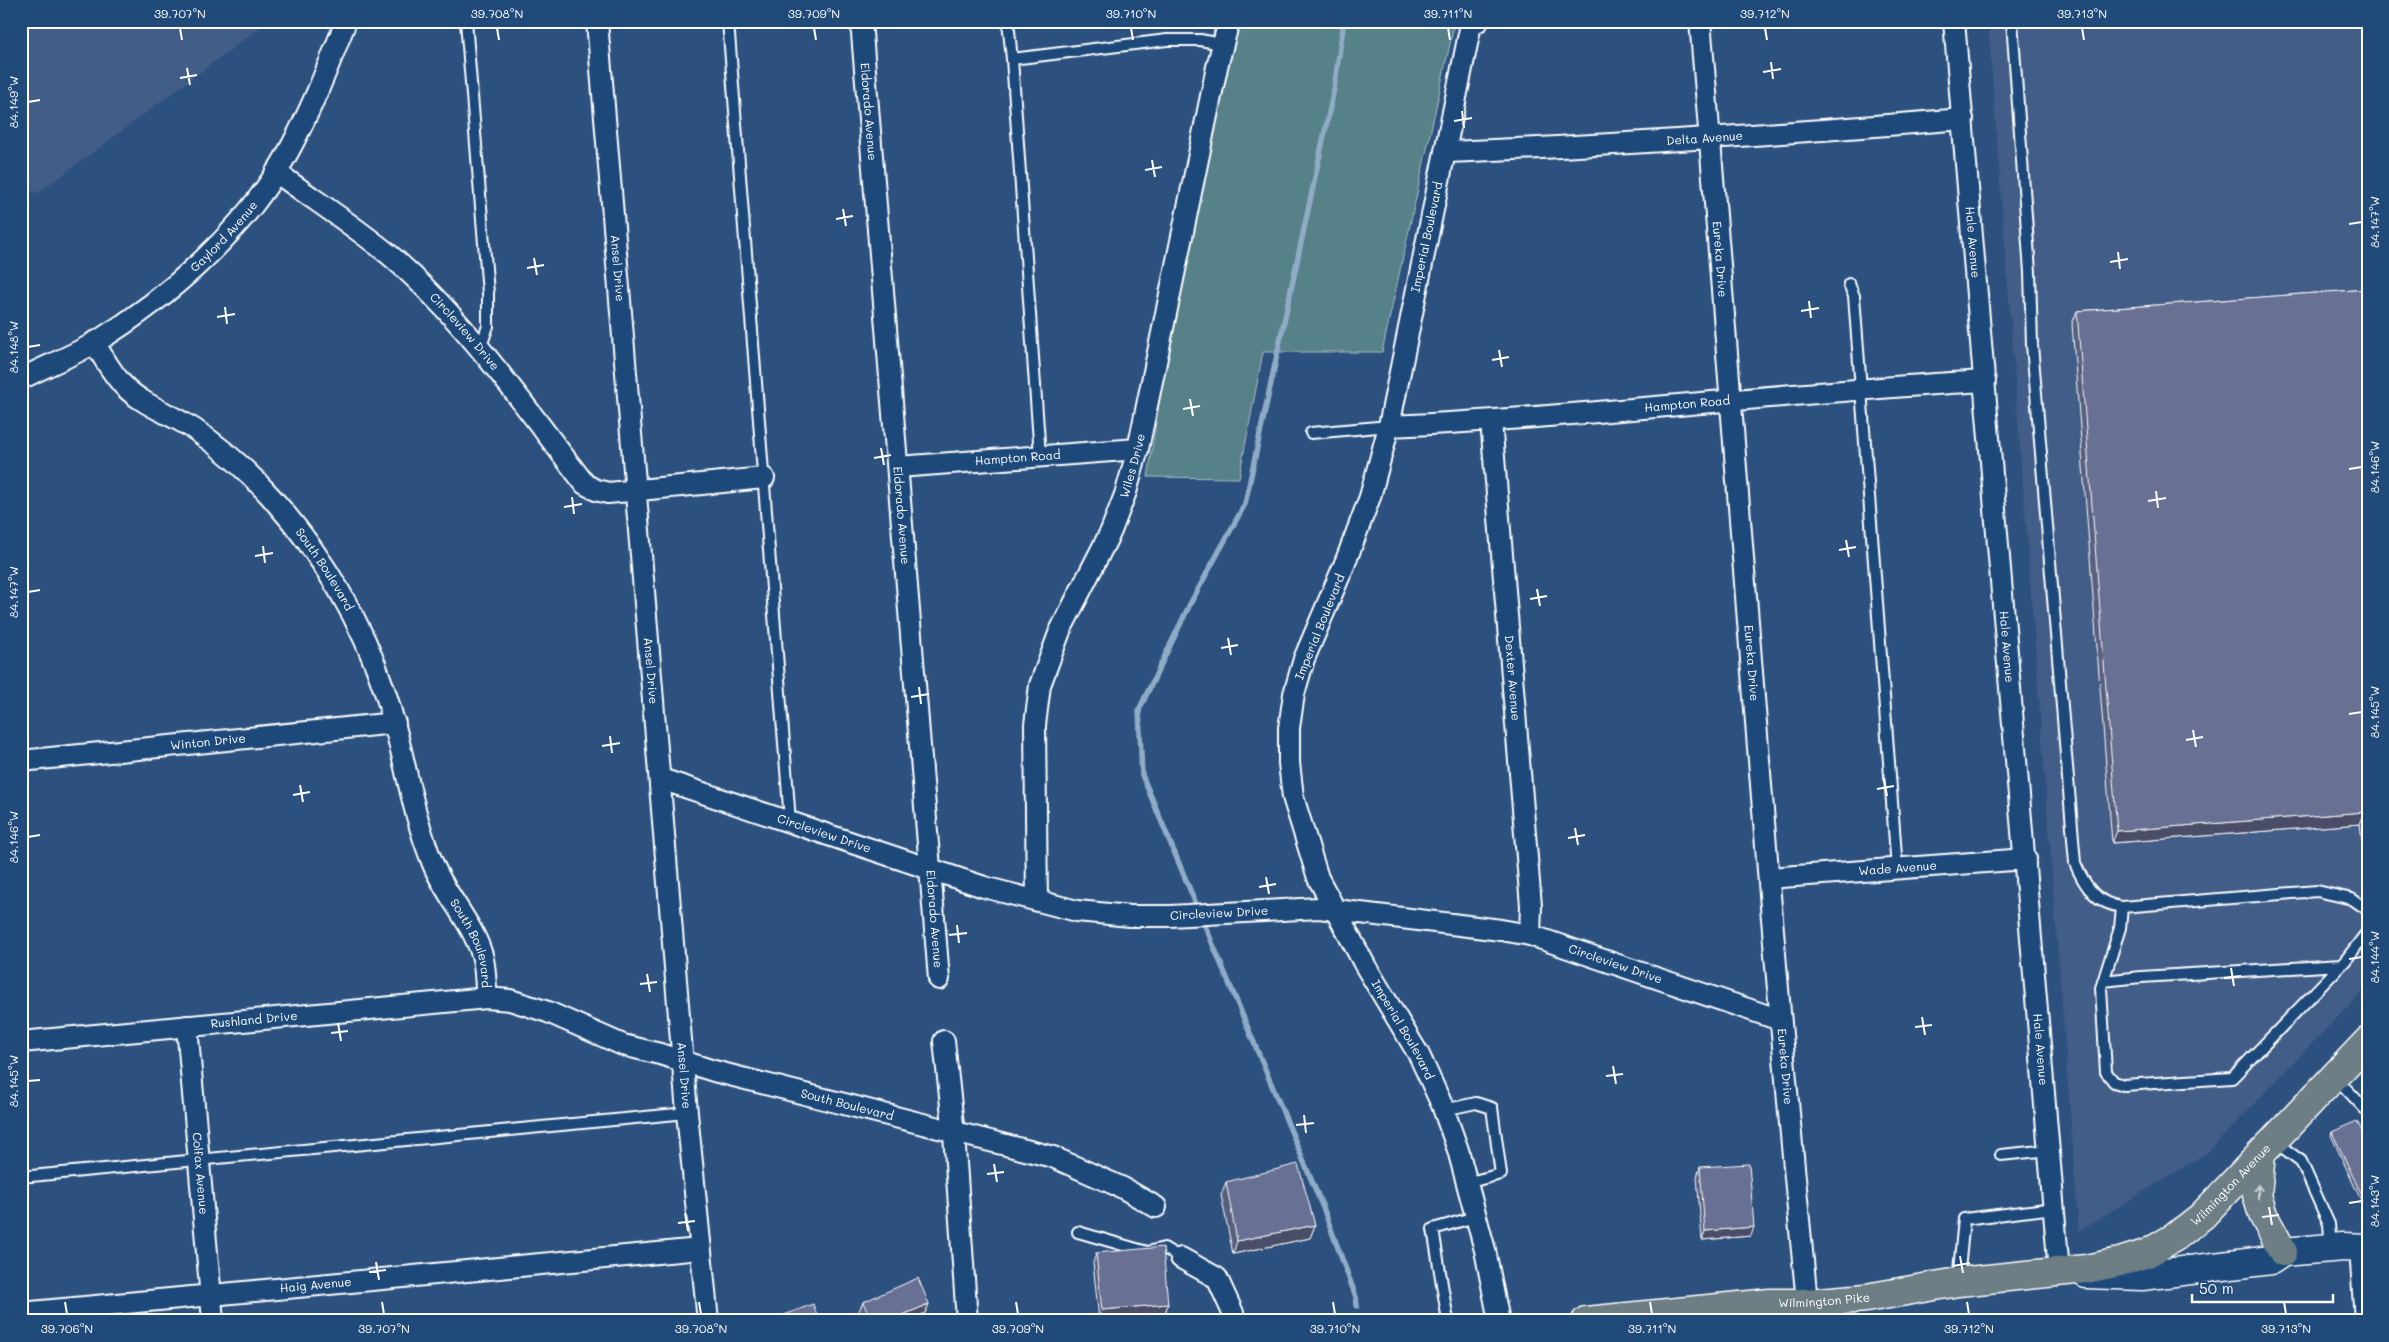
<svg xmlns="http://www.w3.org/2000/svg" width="2389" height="1342" font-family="Mali,sans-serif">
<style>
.built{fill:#425d87}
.green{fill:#568188;stroke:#aac0c4}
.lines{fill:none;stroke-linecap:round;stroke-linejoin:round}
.stream{stroke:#8eacc6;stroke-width:5.5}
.lane-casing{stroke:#fff;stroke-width:14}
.street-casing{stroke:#fff;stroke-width:24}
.secondary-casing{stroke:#fff;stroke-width:31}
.primary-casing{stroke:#fff;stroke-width:31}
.lane{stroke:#1f4a7a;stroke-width:10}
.street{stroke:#1f4a7a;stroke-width:20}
.secondary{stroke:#1f4a7a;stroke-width:28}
.primary{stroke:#6d7e84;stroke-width:28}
.wall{fill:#595f7f;stroke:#fff}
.shaded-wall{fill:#484e68;stroke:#fff}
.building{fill:#676f94;stroke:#fff}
.oneway{stroke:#ccd2d4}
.ticks{fill:none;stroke:#fff;stroke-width:2}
.labels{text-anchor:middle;stroke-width:4;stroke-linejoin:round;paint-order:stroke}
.street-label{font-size:12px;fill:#fff;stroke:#1f4a7a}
.neatline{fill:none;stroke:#fff;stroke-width:2}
.ticks-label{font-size:12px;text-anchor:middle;fill:#fff}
</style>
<rect width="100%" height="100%" fill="#2d517f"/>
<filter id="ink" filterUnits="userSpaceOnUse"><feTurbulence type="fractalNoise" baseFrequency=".02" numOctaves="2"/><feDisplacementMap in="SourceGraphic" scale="10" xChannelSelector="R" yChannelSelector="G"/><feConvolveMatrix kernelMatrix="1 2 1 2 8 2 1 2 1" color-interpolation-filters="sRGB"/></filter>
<g filter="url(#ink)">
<!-- built -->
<path class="built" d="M21,21H269L38,193L21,188Z
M1988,21H2368V985L2208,1152L2079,1231Z"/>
<!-- green -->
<path class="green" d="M1215,21H1455L1382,352H1263L1239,478L1148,477Z"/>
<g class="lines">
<!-- stream -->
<path class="stream" d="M1344,21L1334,89L1245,504L1190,604L1139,710L1142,775L1324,1210L1356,1297L1357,1306"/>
<!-- lane casing -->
<g class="lane-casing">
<path id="lane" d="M466,21L488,293V326L480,349
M728,21L790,821
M1008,21L1012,59L1040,456
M2012,21L2030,272L2032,345L2075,863C2084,885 2096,904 2122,907L2317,891L2352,899L2368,910
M1012,59L1167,40H1200L1222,44
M1849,284L1854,296L1897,869
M1311,433L1389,426
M2122,907L2120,928L2101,988L2106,1072L2114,1082L2124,1085L2232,1078L2345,961L2368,931
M2103,981L2141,977L2341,965
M2335,1077L2368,1112
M1444,1110L1476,1103L1492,1108L1501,1174L1466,1183
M2275,1142L2301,1161L2329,1224L2331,1248
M2001,1155L2050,1150
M21,1177L687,1113
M1078,1232L1147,1252L1164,1248L1181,1258
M1958,1281L1964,1219L2054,1208
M1448,1321L1433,1229L1475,1217
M2283,1321H2291"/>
</g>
<!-- street casing -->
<g class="street-casing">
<g id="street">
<path id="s1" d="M597,21L687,1113L708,1321"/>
<path id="s2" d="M861,21L939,979"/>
<path id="s3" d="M1478,21L1471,24L1389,426L1370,497L1345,563L1304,659L1294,694L1289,728V763L1293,797L1318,878L1366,967L1419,1055L1442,1105L1458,1150L1485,1250L1499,1321"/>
<path id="s4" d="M1700,21C1737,454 1765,888 1809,1321"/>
<path id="s5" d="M1954,21L2059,1272"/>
<path id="s6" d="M1445,152C1618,146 1791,133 1963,119"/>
<path id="s7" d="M276,172C314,200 355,226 392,257C468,323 524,406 585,484L596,490L608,493L764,478"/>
<path id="s8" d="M94,342C103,357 111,372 123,385C142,405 171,414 194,429C222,448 249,472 271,497C321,553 362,621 385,692C404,748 410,809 433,864C446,896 472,922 482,955C486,968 485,984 487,998"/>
<path id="s9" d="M21,379C46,366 72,356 96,342C168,298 245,230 286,156C310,113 328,67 346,21"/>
<path id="s10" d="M1491,421L1531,906L1530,935"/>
<path id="s11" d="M1389,426C1588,417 1786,392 1985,381"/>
<path id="s12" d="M898,467L1138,449"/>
<path id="s13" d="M21,761L395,723"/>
<path id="s14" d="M661,779L984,887L1077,911L1130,916H1170L1319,908L1501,930L1530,935L1780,1020"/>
<path id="s15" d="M1769,878L2026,859"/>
<path id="s16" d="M1037,901L1035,725L1040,685L1060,631L1111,531L1126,492L1138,449L1217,67L1229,21"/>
<path id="s17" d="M187,1026L213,1321"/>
<path d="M944,1041L954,1134L967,1321"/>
<path id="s18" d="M21,1042L487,998L510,1000L548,1012L623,1045L660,1054L714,1071L1053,1157L1123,1188L1156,1207"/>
<path d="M2360,1248L2365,1321"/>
<path d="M1181,1258L1217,1278L1233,1313L1234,1321"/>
<path id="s19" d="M21,1313L700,1249"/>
</g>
</g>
<!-- secondary casing -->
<g class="secondary-casing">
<path id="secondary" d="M2086,1274L2142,1276L2271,1260L2283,1252L2343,1247L2368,1248"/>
</g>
<!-- primary casing -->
<g class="primary-casing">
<g id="primary">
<path d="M2261,1154L2257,1195L2263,1215L2283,1252"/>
<path id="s20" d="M1586,1321L1770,1303H1807L1866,1298L1958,1282L2086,1269L2120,1262L2148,1253L2175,1237L2202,1216L2368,1041"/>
</g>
</g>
<!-- lane -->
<use href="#lane" class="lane"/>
<!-- street -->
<use href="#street" class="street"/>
<!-- secondary -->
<use href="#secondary" class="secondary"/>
<!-- primary -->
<use href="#primary" class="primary"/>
</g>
<!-- wall -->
<path class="wall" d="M2368,289V840H2362L2360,824L2112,843L2072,324L2077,311Z
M2332,1132L2368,1144V1206L2364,1207L2331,1135Z
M1700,1167L1751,1236L1702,1240L1697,1177Z
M1226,1182L1315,1225L1310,1238L1233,1254L1221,1195Z
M1096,1253L1168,1304L1165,1313L1099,1320L1093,1263Z
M863,1302L929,1304L925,1313L907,1321H864L859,1311Z"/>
<!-- shaded-wall -->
<path class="shaded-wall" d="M2365,812L2360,824L2112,843L2117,831Z
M2366,828H2368V840H2362Z
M1315,1225L1310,1238L1233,1254L1237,1241Z
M1754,1227L1751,1236L1702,1240L1705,1231Z
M929,1304L925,1313L907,1321H888Z
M1168,1304L1165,1313L1099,1320L1102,1310Z"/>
<!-- building -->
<path class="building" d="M2368,289V828H2366L2365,812L2117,831L2077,311Z
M2357,1121L2368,1144V1203L2366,1204L2332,1132Z
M1298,1164L1315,1225L1237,1241L1226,1182Z
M1749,1164L1754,1227L1705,1231L1700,1167Z
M1163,1247L1168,1304L1102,1310L1096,1253Z
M918,1278L929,1304L888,1321H871L863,1302Z
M813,1304L819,1321H769Z"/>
<!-- one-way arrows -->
<defs><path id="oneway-shaft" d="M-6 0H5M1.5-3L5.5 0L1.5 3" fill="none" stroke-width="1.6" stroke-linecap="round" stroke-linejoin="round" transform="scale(1.25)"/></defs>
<use class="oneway" href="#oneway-shaft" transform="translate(2258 1192) rotate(-91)"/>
</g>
<!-- ticks -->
<path class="ticks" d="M180,28L182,40M497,28L499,40M814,28L816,40M1131,28L1133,40M1448,28L1450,40M1765,28L1767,40M2082,28L2084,40M1771,62L1773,79M187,68L190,85M1763,72L1781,69M180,78L197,75M28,102L40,100M1462,111L1464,128M1454,121L1472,118M1152,160L1155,177M1145,170L1162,167M843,209L846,226M836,219L853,216M2349,224L2362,222M2118,252L2120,269M534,258L537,275M2110,262L2128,259M527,268L544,265M1809,301L1811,318M225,307L227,324M1801,311L1819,308M217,317L235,314M28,347L40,345M1499,350L1502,367M1492,360L1509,357M1190,399L1193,416M1183,409L1200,406M881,448L884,465M874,458L891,455M2349,469L2362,467M2156,491L2158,508M572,497L574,514M2148,501L2166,498M564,507L582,504M1846,540L1849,557M263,546L265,563M1839,550L1856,547M255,556L273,553M1537,589L1540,606M28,592L40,590M1530,599L1547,596M1228,638L1231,655M1221,648L1238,645M919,687L921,704M911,697L929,694M2349,714L2362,712M2193,730L2196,747M610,736L612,753M2186,740L2203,737M602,746L620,743M1884,779L1887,796M300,785L303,802M1877,789L1894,786M293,795L310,792M1575,828L1578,845M28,837L40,835M1568,838L1585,835M1266,877L1269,894M1259,887L1276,884M957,925L959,943M949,935L967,933M2349,959L2362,957M2231,968L2234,986M647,974L650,992M2224,978L2241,976M640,984L657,982M1922,1017L1925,1035M338,1023L341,1041M1915,1027L1932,1025M331,1033L348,1031M1613,1066L1616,1084M1606,1076L1623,1074M28,1081L40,1080M1304,1115L1306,1133M1296,1125L1314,1123M994,1164L997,1182M987,1174L1004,1172M2349,1203L2362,1201M2269,1207L2272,1225M685,1213L688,1231M2262,1217L2279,1215M678,1223L695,1221M1960,1256L1963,1273M376,1262L379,1280M1953,1266L1970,1263M369,1272L386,1270M65,1302L67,1314M382,1302L384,1314M699,1302L701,1314M1016,1302L1018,1314M1333,1302L1335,1314M1650,1302L1652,1314M1967,1302L1969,1314M2284,1302L2286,1314"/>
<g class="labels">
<!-- street labels -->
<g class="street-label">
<text dy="4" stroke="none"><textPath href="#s2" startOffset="91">Eldorado Avenue</textPath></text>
<text dy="4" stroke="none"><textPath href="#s6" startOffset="260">Delta Avenue</textPath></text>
<text dy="4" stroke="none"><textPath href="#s9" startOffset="250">Gaylord Avenue</textPath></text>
<text transform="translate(1427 237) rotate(-78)" y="4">Imperial Boulevard</text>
<text dy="4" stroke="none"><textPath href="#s5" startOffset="222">Hale Avenue</textPath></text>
<text dy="4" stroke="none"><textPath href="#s4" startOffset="239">Eureka Drive</textPath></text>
<text dy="4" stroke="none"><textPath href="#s1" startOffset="248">Ansel Drive</textPath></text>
<text dy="4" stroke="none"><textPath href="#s7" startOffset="248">Circleview Drive</textPath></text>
<text dy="4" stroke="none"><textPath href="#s11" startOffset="299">Hampton Road</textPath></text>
<text dy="4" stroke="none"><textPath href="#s12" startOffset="120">Hampton Road</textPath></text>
<text dy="4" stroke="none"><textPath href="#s16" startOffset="455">Wiles Drive</textPath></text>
<text dy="4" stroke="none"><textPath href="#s2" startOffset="496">Eldorado Avenue</textPath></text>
<text dy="4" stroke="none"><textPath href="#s8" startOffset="329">South Boulevard</textPath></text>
<text transform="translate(1320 627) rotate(-68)" y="4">Imperial Boulevard</text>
<text dy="4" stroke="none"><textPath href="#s5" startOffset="628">Hale Avenue</textPath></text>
<text dy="4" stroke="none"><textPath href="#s4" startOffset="644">Eureka Drive</textPath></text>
<text dy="4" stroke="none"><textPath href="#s1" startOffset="652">Ansel Drive</textPath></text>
<text dy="4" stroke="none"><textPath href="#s10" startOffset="258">Dexter Avenue</textPath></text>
<text dy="4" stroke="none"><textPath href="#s13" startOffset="188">Winton Drive</textPath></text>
<text dy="4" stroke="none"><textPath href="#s14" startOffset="172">Circleview Drive</textPath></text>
<text dy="4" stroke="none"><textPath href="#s15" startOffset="129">Wade Avenue</textPath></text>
<text dy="4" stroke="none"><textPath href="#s14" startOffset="579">Circleview Drive</textPath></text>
<text dy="4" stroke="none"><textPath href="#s2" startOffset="901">Eldorado Avenue</textPath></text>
<text dy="4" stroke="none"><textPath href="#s8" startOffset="734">South Boulevard</textPath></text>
<text dy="4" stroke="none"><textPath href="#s14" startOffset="982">Circleview Drive</textPath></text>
<text dy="4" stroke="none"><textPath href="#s18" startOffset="234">Rushland Drive</textPath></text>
<text dy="4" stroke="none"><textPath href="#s3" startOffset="1065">Imperial Boulevard</textPath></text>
<text dy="4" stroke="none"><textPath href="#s5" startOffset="1032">Hale Avenue</textPath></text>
<text dy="4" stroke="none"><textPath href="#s4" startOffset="1049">Eureka Drive</textPath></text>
<text dy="4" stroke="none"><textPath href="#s1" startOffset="1058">Ansel Drive</textPath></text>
<text dy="4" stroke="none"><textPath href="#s18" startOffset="845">South Boulevard</textPath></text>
<text dy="4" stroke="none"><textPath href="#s17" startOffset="148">Colfax Avenue</textPath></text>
<text dy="4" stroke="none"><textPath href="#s20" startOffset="675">Wilmington Avenue</textPath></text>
<text dy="4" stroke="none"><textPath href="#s19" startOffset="296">Haig Avenue</textPath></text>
<text dy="4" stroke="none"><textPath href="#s20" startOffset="239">Wilmington Pike</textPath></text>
</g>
</g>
<!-- margin -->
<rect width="2389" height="1342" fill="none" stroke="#1f4a7a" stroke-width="55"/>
<!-- scale -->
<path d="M2192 1294v8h141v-8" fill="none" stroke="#ffffff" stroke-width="2.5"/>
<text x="2199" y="1294" font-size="15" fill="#ffffff" stroke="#1f4a7a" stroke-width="4" paint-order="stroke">50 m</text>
<rect x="28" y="28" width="2334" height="1286" class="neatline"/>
<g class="ticks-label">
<text x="180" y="18">39.707°N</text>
<text x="497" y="18">39.708°N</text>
<text x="814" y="18">39.709°N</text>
<text x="1131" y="18">39.710°N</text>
<text x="1448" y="18">39.711°N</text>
<text x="1765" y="18">39.712°N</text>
<text x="2082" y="18">39.713°N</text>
<text transform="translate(14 102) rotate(-90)" y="4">84.149°W</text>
<text transform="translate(2375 222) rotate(-90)" y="4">84.147°W</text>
<text transform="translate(14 347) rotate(-90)" y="4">84.148°W</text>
<text transform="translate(2375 467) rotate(-90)" y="4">84.146°W</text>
<text transform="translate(14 592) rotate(-90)" y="4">84.147°W</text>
<text transform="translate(2375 712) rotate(-90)" y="4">84.145°W</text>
<text transform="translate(14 837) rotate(-90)" y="4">84.146°W</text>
<text transform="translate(2375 957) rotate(-90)" y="4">84.144°W</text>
<text transform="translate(14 1081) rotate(-90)" y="4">84.145°W</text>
<text transform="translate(2375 1201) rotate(-90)" y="4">84.143°W</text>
<text x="67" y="1333">39.706°N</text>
<text x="384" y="1333">39.707°N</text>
<text x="701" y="1333">39.708°N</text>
<text x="1018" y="1333">39.709°N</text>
<text x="1335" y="1333">39.710°N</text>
<text x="1652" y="1333">39.711°N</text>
<text x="1969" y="1333">39.712°N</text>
<text x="2286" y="1333">39.713°N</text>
</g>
</svg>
